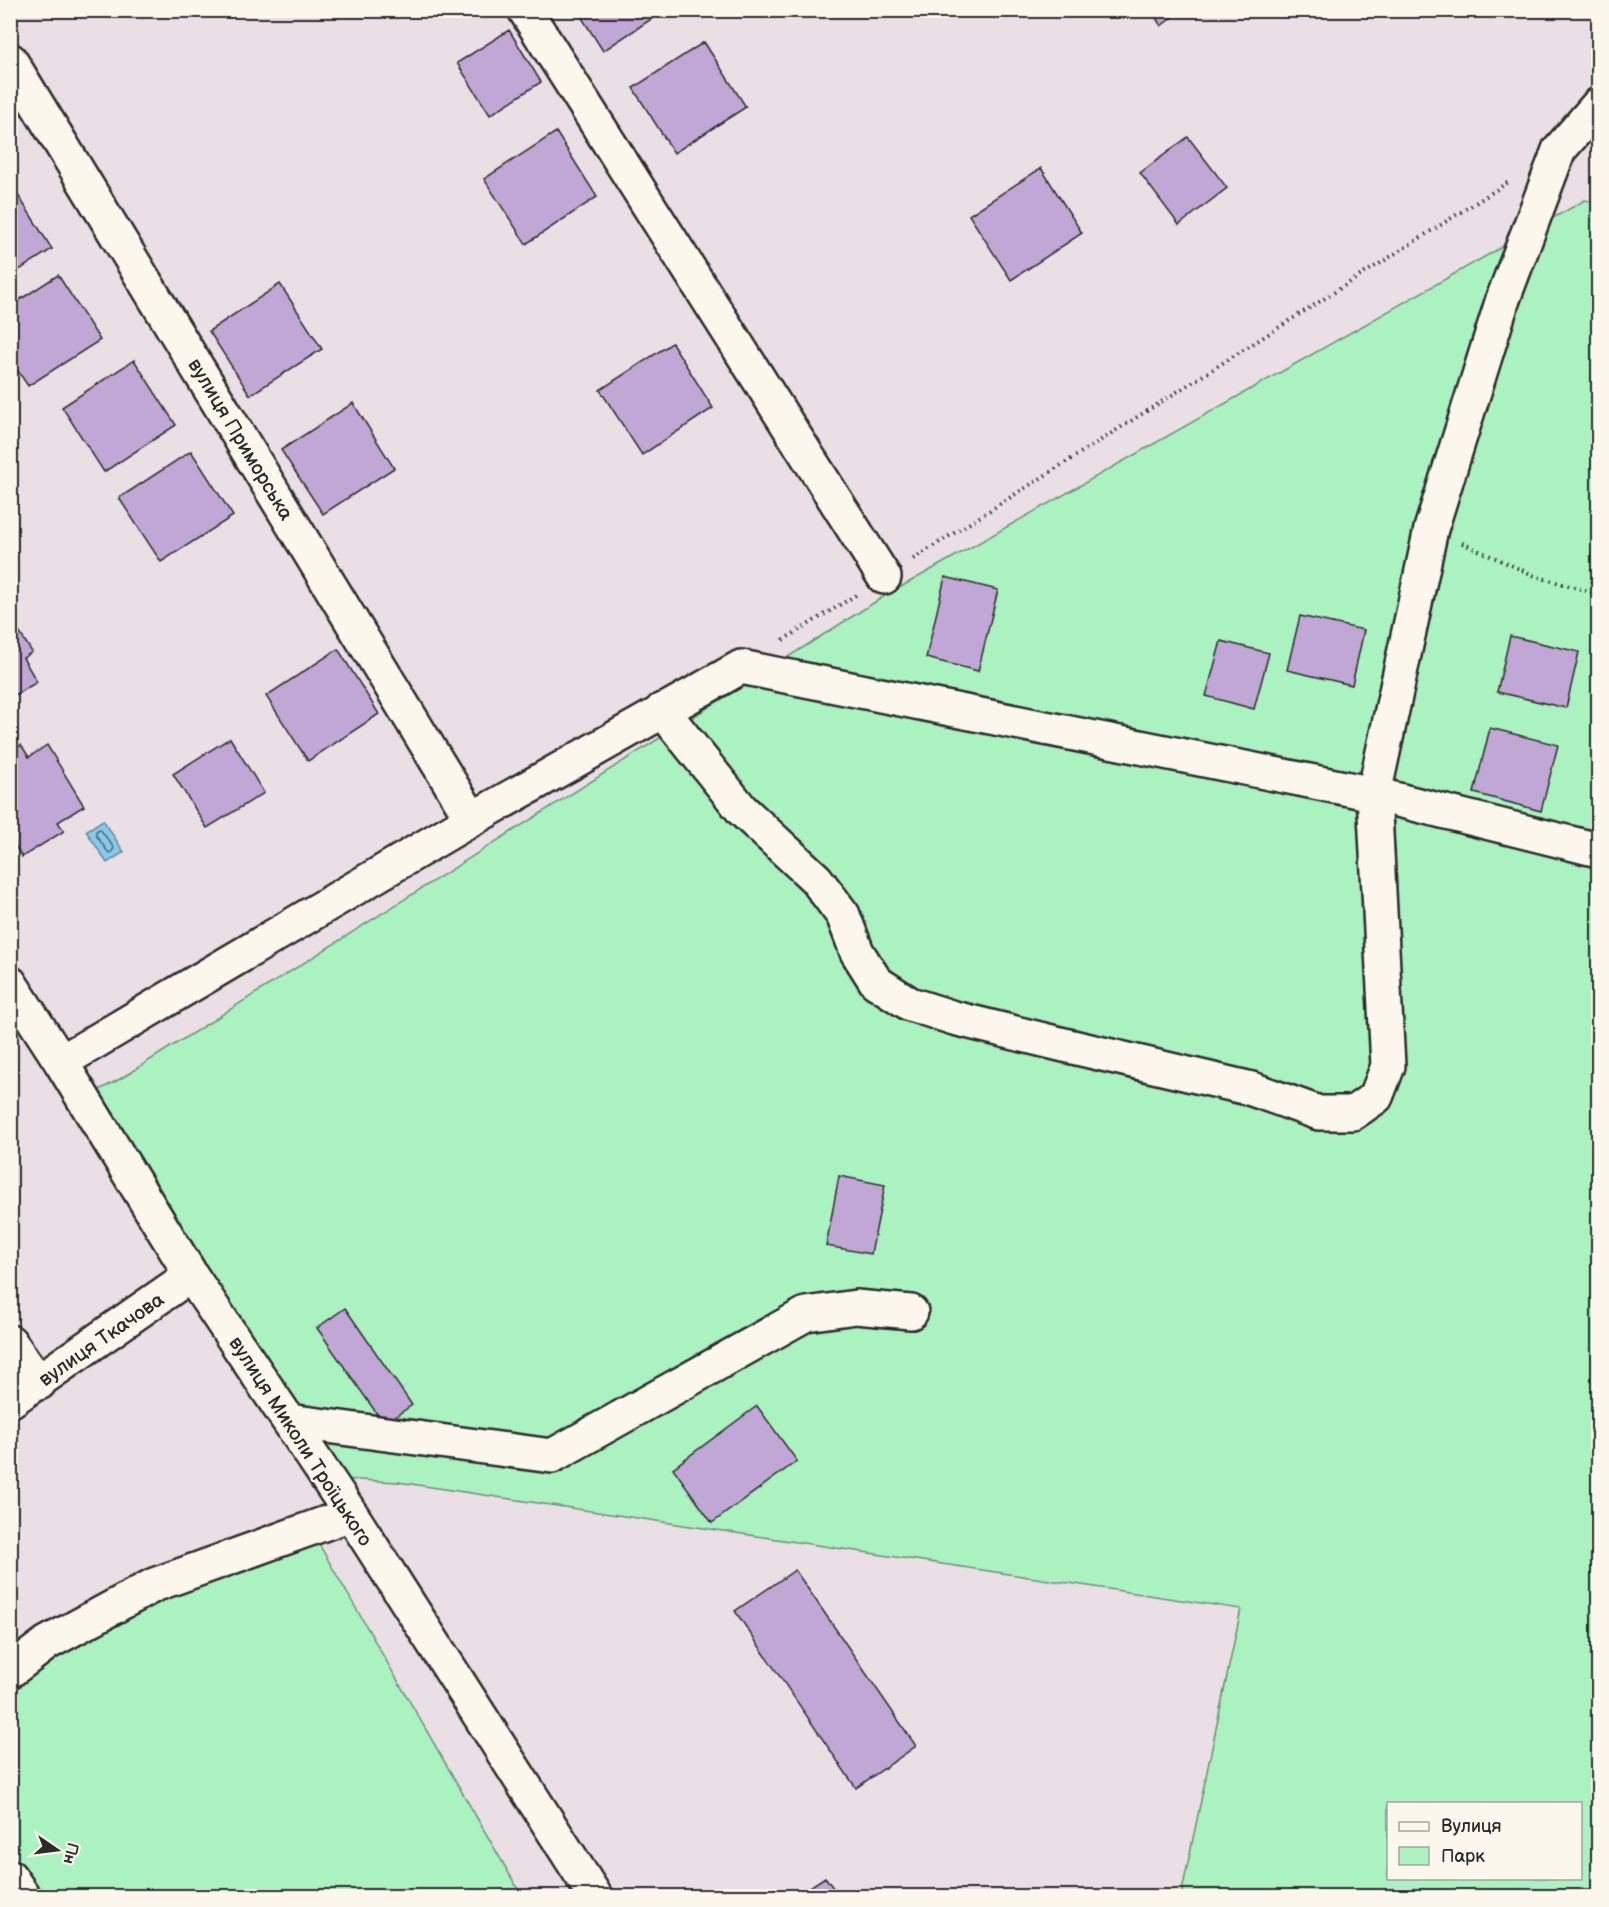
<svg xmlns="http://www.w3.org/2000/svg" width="1609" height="1907" font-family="'Balsamiq Sans',sans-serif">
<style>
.green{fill:#aaf2bf;stroke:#6a8e75;stroke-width:1.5;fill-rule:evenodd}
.water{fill:#8ac9eb;stroke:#648a9e;stroke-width:1.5}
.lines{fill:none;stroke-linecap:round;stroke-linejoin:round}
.shore{stroke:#516a78;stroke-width:1.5}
.building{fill:#c0a7d5;stroke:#2b2b2b;stroke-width:1.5}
.minor-casing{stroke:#2b2b2b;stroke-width:38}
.path{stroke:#2b2b2b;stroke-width:4;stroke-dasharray:1.5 4.5;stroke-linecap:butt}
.minor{stroke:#fbf7ec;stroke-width:33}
.labels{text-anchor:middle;stroke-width:4.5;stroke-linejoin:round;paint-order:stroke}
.street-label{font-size:20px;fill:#2b2b2b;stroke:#fbf7ec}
</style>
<rect width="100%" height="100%" fill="#e9dfe5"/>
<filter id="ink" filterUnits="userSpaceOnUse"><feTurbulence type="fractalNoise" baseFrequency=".0167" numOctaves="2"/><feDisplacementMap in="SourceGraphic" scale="12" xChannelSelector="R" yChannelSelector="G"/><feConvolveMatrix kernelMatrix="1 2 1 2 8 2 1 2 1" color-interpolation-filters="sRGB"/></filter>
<g filter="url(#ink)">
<!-- green -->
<path class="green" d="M1585,200L1598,203V1896H1181L1241,1609L398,1482L340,1479L82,1099L120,1079L883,597ZM1388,1804H1580V1878H1388Z
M305,1520L522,1896H11V1666Z"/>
<!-- water -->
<path class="water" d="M103,820L124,852L107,863L86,831Z"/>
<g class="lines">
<!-- shore -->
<path class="shore" d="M100,829L114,848L111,853L108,852L96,835V831Z"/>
</g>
<!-- building -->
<path class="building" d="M577,10H665L603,51Z
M1151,10H1182L1161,26Z
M509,30L541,82L490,115L457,63Z
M704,42L746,107L674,153L633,88Z
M556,132L597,197L526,244L484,179Z
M1188,137L1227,188L1179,225L1140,173Z
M1041,168L1082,233L1011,280L969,215Z
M11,184L52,249L10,276V184Z
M58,275L100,340L28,386L10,359V306Z
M280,284L322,349L250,395L209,331Z
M672,343L713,408L642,455L600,390Z
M134,360L176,425L104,472L62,407Z
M353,403L394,468L323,514L281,450Z
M191,451L233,516L161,562L119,498Z
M945,577L998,590L978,671L926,658Z
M1300,616L1364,630L1352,685L1287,670Z
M10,618L32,652L23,658L37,682L10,698Z
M1510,636L1579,652L1566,708L1497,692Z
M1221,641L1269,653L1254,709L1206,696Z
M338,649L379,714L308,761L266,696Z
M1490,728L1558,745L1541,811L1474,793Z
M230,738L264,793L207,828L173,774Z
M21,745L29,757L47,745L84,806L58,822L64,831L22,857L10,838V752Z
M839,1176L885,1185L871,1254L826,1246Z
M345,1308L412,1405L384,1424L317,1328Z
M757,1406L797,1461L712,1523L673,1468Z
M795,1570L916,1746L856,1788L735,1611Z
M825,1877L839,1896H796Z"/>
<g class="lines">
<!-- minor casing -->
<g class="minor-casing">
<path id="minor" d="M525,10L884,577
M10,60L472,819
M662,710L742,810L816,879L843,915L857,952L876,982L910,1004L954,1018L1060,1044L1252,1089L1319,1113H1353L1376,1097L1388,1066L1374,794L1431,529L1503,299L1559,150L1598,105
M10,983L61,1062L191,1275L351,1514L595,1896
M61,1062L472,819L741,667L1374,794L1598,850
M10,1342L39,1383
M10,1401L191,1275
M289,1421L552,1456L806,1314L856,1307L911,1312
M10,1671L47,1643L154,1585L351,1514
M10,1877L23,1896"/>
</g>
<!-- path -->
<path class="path" d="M1462,543L1535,576L1598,594
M913,559L1510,181
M783,640L856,595"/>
<!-- minor -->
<use href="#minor" class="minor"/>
</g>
</g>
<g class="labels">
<!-- street labels -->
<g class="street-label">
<text transform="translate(241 439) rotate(59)" y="7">вулиця Приморська</text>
<text transform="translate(101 1339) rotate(-35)" y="7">вулиця Ткачова</text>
<text transform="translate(301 1441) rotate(57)" y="7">вулиця Миколи Троїцького</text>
</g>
</g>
<!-- margin -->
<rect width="1609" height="1907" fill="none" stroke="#fbf7ec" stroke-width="36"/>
<rect x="18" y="18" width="1573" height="1871" fill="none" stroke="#2b2b2b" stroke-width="2" filter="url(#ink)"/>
<!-- legend -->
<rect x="1387" y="1802" width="195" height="78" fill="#fbf7ec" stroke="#a8a59f" stroke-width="1.5"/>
<rect x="1399" y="1822" width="30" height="9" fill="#fbf7ec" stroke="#a8a59f" stroke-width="1.5"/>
<text x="1441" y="1832" font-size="18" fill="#2b2b2b">Вулиця</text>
<rect x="1399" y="1847" width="30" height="18" fill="#aaf2bf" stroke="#a8a59f" stroke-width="1.5"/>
<text x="1441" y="1862" font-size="18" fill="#2b2b2b">Парк</text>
<!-- north arrow -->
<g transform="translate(57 1850) rotate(104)" stroke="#fbf7ec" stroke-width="4.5" paint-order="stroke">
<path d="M0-4.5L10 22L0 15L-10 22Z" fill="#2b2b2b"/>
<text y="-9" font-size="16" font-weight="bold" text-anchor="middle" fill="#2b2b2b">Пн</text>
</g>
</svg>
